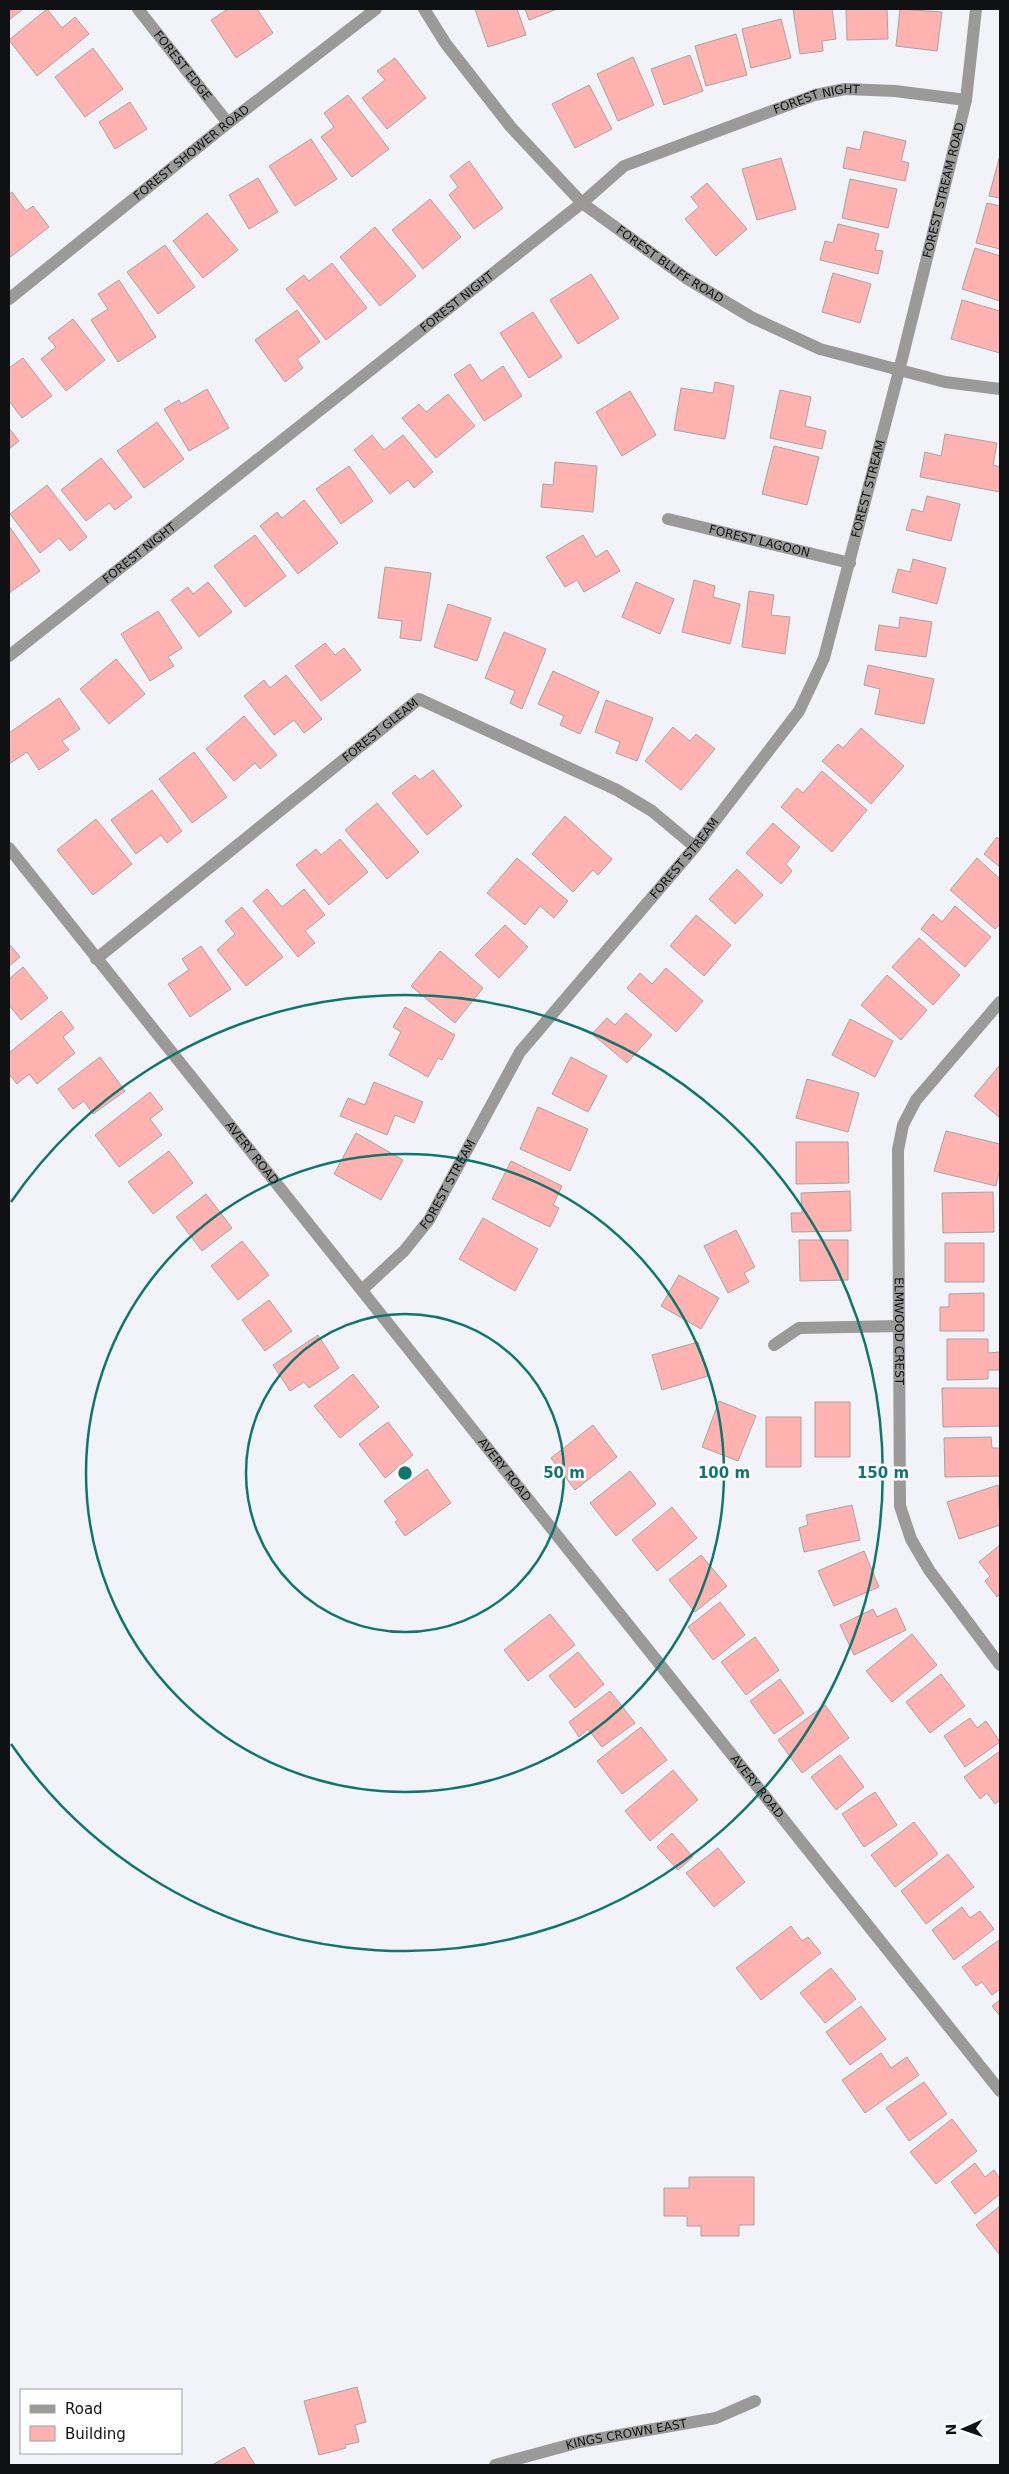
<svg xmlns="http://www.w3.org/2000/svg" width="1009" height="2474" font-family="'DejaVu Sans',sans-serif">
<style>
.building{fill:#ffb2b0;stroke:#a8a2a2}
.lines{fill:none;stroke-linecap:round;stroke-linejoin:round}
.minor{stroke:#9b9a99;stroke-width:12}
.tertiary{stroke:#9b9a99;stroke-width:12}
.ring{fill:none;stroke:#0f766e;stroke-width:2.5}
.labels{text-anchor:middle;stroke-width:5;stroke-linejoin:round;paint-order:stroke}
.street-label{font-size:12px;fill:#101112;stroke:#fff}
.centre{fill:#0f766e;stroke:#fff;stroke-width:2.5}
.ring-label{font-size:15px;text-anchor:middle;font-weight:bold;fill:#0f766e;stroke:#fff;stroke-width:5;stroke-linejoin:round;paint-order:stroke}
</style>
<rect width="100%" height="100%" fill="#f1f3f8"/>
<!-- building -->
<path class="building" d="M9,9H23L9,20Z
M47,9L62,28L75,17L89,34L37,76L9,40Z
M228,9H257L273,33L236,58L211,20Z
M475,9H517L526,35L488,47Z
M525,9H557L529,20Z
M793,9H832L836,39L822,41L823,51L800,54Z
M846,9H887L888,39L847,40Z
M900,9L942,12L937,51L896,46Z
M781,19L791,58L751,68L742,29Z
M736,34L747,75L706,86L695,46Z
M93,48L123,89L85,117L55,77Z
M690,55L703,91L664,105L651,69Z
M633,57L654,105L618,121L597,74Z
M395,58L426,98L387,129L362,98L385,80L377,71Z
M589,85L612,129L575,148L552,104Z
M348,95L389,149L352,177L321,137L334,127L324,113Z
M130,102L147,129L115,149L99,122Z
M864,131L906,141L901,161L909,163L905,181L843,168L847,147L860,150Z
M311,139L337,179L295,206L269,166Z
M1000,155V198L989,196Z
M781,158L796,209L757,220L742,169Z
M469,161L503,208L474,229L449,195L458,187L450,176Z
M258,178L278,212L249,229L229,195Z
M850,179L897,189L888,228L842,218Z
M707,183L747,229L716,256L685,219L699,207L691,197Z
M12,192L26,211L33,206L49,227L9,258V194Z
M430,199L461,237L423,269L392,230Z
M987,203L1000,206V249L976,243Z
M207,213L238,250L203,278L173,241Z
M838,224L879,234L875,250L883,251L878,274L820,260L825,241L833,243Z
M375,227L416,276L380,306L340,257Z
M165,245L195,287L158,314L127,272Z
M975,248L1000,256V301L962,289Z
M332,263L367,308L326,340L286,289L304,275L309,281Z
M833,273L871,284L860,323L822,312Z
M591,274L619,318L578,344L550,300Z
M119,280L156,337L118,362L91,320L108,309L98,294Z
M962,300L1000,311V353L951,339Z
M297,310L320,342L297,359L303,368L285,382L255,340Z
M533,312L562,357L529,378L500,333Z
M73,319L105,360L66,391L41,359L56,347L48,338Z
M23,358L52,396L22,418L9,401V368Z
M470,364L481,381L503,366L522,396L484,421L454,375Z
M715,382L734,386L725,439L674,430L681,388L713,393Z
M207,389L229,428L189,451L164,409L179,400L181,404Z
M780,390L811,397L805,426L826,431L822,449L770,438Z
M630,391L656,435L622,456L596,412Z
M448,394L475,426L436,458L402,418L419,404L426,412Z
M157,422L184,459L144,488L117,451Z
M9,428L19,441L9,449Z
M945,434L997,443L993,465L1000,467V492L920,477L925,452L941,456Z
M372,435L384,450L403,435L433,472L414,488L408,480L390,494L354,450Z
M774,446L819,457L807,505L762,494Z
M101,458L132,497L115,510L109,503L86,521L61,490Z
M555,462L597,466L593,512L541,507L543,484L553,485Z
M349,466L373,501L341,524L316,489Z
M47,485L87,537L70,551L59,538L40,553L10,514Z
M927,496L960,504L951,541L906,530L912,509L923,512Z
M304,500L338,543L298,574L260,526L277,512L282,518Z
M9,526L40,571L9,593Z
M255,535L286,576L245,607L214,566Z
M583,535L596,557L607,550L620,571L584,592L577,580L565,587L546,557Z
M913,559L946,568L937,604L892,592L898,569L910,572Z
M385,567L431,573L421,641L400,638L402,621L378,618Z
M694,580L715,586L713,597L740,604L730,644L682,632Z
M208,582L232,612L199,637L171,600L188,587L193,594Z
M636,582L674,599L660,634L622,617Z
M749,591L774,595L771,615L790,617L785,654L742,647Z
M448,604L491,618L477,661L434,647Z
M158,611L182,648L168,657L174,666L150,681L121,634Z
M900,617L932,622L926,657L875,650L879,625L899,628Z
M504,632L546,649L522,709L510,703L515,691L485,678Z
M325,643L335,655L344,648L361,670L321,701L295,666Z
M116,659L145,694L109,724L80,689Z
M868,665L934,679L924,724L875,714L880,689L864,685Z
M553,671L599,692L580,734L560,725L564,716L538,704Z
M286,675L322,719L304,733L294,720L274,735L244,696L264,680L270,688Z
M59,698L80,729L62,741L69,750L39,770L27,752L9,764V733Z
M606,700L653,718L637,761L616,753L620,742L595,732Z
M244,716L277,755L260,769L255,763L234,781L206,749Z
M673,727L690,741L696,734L715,749L681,790L645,761Z
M861,728L904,766L871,804L822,761L838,744L843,748Z
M194,752L227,797L192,823L159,779Z
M433,770L462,806L427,835L392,793L415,775L420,780Z
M822,771L867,810L832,852L781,807L797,788L803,793Z
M152,790L182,831L167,843L161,835L136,854L111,820Z
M377,803L419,852L387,879L345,830Z
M565,816L612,859L598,875L593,870L573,892L532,854Z
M96,819L132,864L93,895L57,850Z
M773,823L800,847L786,864L792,871L781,884L746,853Z
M997,837L1000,840V867L984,854Z
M340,839L368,872L329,905L296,865L316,849L321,855Z
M517,858L568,901L554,918L540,906L525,925L487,893Z
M977,858L1000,879V924L995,929L950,890Z
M737,869L763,895L735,924L709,899Z
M267,889L282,907L304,889L325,915L305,931L315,943L298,957L253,901Z
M955,906L991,937L965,967L921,929L933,914L942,922Z
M242,907L283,957L246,986L217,950L235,934L225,921Z
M696,915L731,945L704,976L670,946Z
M505,925L528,947L499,978L475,955Z
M919,938L960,975L933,1005L892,967Z
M9,944L20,957L9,966Z
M201,946L231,989L190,1017L168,984L189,970L182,959Z
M440,951L483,988L455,1023L411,986Z
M23,967L48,998L21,1020L9,1005V979Z
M666,968L703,1001L676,1032L627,988L640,973L652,984Z
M887,975L927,1010L901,1040L861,1005Z
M405,1007L455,1035L442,1060L438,1058L428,1077L389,1055L401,1032L393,1027Z
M61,1011L74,1028L63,1037L75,1053L37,1084L29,1074L17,1084L9,1074V1053Z
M626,1013L652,1035L627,1063L592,1034L607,1018L615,1025Z
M850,1019L893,1041L875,1077L832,1055Z
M100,1057L125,1091L93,1114L84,1101L73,1109L58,1089Z
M571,1057L607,1076L588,1112L552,1094Z
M999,1066L1000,1068V1118L974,1096Z
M807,1079L859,1093L848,1132L796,1118Z
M374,1082L423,1102L414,1123L395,1115L387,1135L340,1116L348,1098L365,1105Z
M150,1092L163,1109L150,1119L162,1135L119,1167L95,1135Z
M538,1107L588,1129L570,1171L520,1149Z
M946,1131L1000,1144V1167L996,1186L934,1171Z
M356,1133L403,1160L381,1200L334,1174Z
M796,1142H848L849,1183L796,1184Z
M169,1151L193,1183L153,1214L128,1182Z
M511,1161L562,1186L553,1205L559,1208L550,1227L492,1199Z
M850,1191L851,1231L792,1232L791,1213H802L801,1193Z
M993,1192L994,1232L943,1233L942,1193Z
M206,1194L232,1228L202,1251L176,1217Z
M483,1218L538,1249L515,1291L459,1259Z
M736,1230L755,1267L744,1273L749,1282L728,1293L704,1246Z
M799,1240H848V1280L800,1281Z
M242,1241L269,1275L238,1300L211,1266Z
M945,1243H984V1282H945Z
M679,1275L719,1298L701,1329L661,1306Z
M984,1293V1331H940V1307H949V1294Z
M269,1300L292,1331L265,1351L242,1320Z
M318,1335L339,1368L309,1388L304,1382L290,1391L273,1365Z
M947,1339H988V1353L1000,1352V1370H988V1379L947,1380Z
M698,1342L708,1376L662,1390L652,1355Z
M353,1374L379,1407L340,1438L314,1406Z
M942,1388H1000V1426L943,1427Z
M719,1401L756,1416L738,1461L702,1447Z
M815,1402H850V1457H815Z
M766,1417H801V1467H766Z
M388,1422L413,1455L385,1478L359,1444Z
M593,1425L617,1457L575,1490L551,1458Z
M991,1437L992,1448H1000V1476L945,1477L944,1438Z
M427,1469L451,1503L405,1536L395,1522L398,1520L384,1501Z
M630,1471L656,1504L616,1536L590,1503Z
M998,1485L1000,1525L959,1539L947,1502Z
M852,1505L860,1540L804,1552L799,1528L808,1525L806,1515Z
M672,1507L697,1538L657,1571L632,1540Z
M1000,1545V1594L997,1597L985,1581L990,1576L979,1562Z
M864,1551L879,1587L834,1606L818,1571Z
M701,1555L727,1586L695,1612L669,1580Z
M720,1602L745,1635L713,1660L688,1627Z
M896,1608L906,1630L854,1655L840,1625L873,1609L877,1617Z
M550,1614L575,1645L528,1681L504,1650Z
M912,1634L937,1665L892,1702L866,1671Z
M755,1637L779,1670L746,1695L721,1662Z
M578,1652L604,1684L575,1708L549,1676Z
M941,1674L965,1706L930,1733L906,1702Z
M780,1679L804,1713L774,1734L750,1701Z
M610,1691L635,1723L602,1747L588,1729L579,1737L569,1722Z
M825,1705L849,1738L802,1773L778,1740Z
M970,1718L977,1728L986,1721L1000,1742L965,1767L944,1736Z
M641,1727L667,1760L622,1794L597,1761Z
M1000,1751V1800L995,1804L987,1793L980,1799L964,1777Z
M840,1755L864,1787L836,1810L811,1777Z
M673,1770L698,1800L650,1841L625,1811Z
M875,1792L897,1825L864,1847L842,1814Z
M914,1822L938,1854L895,1887L871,1855Z
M672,1833L693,1857L678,1870L657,1847Z
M718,1848L745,1882L714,1907L686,1873Z
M948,1854L974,1887L926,1924L901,1891Z
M962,1907L970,1918L980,1911L994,1929L954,1960L932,1930Z
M791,1926L802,1941L808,1937L821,1953L761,2000L736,1968Z
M999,1940L1000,1989L992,1995L982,1982L976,1986L962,1967Z
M831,1968L856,1999L825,2023L800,1993Z
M1000,2000V2016L992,2006Z
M861,2006L886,2039L850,2065L826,2032Z
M881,2053L891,2068L907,2057L919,2075L865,2113L842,2080Z
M924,2082L947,2114L909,2141L886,2108Z
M952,2119L977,2151L936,2184L910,2152Z
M975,2163L985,2177L994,2170L1000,2179V2194L975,2214L951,2182Z
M689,2177H754V2225H739V2236H701V2226H687V2216H664V2188H689Z
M1000,2206V2255L976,2225Z
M357,2387L366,2422L355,2425L359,2442L345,2445L346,2448L319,2455L304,2401Z
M244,2447L255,2465H212Z"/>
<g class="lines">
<!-- minor -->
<g class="minor">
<path id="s1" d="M138,9L228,123"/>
<path id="s2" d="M9,299L228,123L376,9"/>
<path id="s3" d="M668,519L850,563"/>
<path id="s4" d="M9,656L582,203L624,166L815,95L845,89L895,91L966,100"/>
<path id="s5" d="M9,848L1000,2091"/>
<path id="s6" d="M96,959L419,699L617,790L652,811L695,847"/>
<path id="s7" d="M1000,1002L916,1100L903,1125L898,1150L900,1506L911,1539L929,1570L1000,1665"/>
<path id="s8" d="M363,1289L404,1251L429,1220L520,1052L695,847L799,711L824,658L899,371L966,100L976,9"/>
<path d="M774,1345L799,1328L899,1326"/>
<path id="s9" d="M495,2465L580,2442L716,2418L755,2401"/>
</g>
<!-- tertiary -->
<path class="tertiary" id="s10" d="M424,9L446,44L510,126L582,203L686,278L751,317L820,349L945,382L1000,389"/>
</g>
<!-- distance rings -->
<g class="ring">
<circle cx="405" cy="1473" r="159"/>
<circle cx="405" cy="1473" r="319"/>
<path d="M11 1202A478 478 0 1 1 11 1744"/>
</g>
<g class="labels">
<!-- street labels -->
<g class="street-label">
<text dy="4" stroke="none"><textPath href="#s1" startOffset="72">FOREST EDGE</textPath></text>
<text dy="4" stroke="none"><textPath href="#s4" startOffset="991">FOREST NIGHT</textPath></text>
<text dy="4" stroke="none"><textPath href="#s2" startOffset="234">FOREST SHOWER ROAD</textPath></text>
<text dy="4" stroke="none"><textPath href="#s8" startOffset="1269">FOREST STREAM ROAD</textPath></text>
<text dy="4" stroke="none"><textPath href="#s10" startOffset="358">FOREST BLUFF ROAD</textPath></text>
<text dy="4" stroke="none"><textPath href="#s4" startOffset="571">FOREST NIGHT</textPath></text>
<text dy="4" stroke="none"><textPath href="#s8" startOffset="961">FOREST STREAM</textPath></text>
<text dy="4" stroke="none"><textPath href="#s3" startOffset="94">FOREST LAGOON</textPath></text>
<text dy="4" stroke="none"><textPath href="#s4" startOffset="166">FOREST NIGHT</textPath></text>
<text dy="4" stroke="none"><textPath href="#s6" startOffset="365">FOREST GLEAM</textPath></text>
<text dy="4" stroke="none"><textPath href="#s8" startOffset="541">FOREST STREAM</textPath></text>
<text dy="4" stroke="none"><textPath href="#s5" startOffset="390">AVERY ROAD</textPath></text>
<text dy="4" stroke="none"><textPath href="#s8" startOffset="136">FOREST STREAM</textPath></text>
<text dy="4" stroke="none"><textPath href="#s7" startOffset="364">ELMWOOD CREST</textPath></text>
<text dy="4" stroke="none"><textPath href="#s5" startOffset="795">AVERY ROAD</textPath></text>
<text dy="4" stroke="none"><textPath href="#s5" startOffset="1200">AVERY ROAD</textPath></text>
<text dy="4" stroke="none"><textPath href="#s9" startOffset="135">KINGS CROWN EAST</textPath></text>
</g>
</g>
<circle cx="405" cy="1473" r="8" class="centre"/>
<g class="ring-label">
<text x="564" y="1478">50 m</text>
<text x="724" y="1478">100 m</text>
<text x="883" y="1478">150 m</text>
</g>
<!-- border -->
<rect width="1009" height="2474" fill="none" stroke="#101112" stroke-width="20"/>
<!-- legend -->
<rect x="20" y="2389" width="162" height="65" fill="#ffffff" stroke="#9fa0a0"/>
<rect x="30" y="2405" width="25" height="8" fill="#9b9a99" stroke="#9fa0a0"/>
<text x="65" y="2414" font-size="15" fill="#101112">Road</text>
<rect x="30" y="2426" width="25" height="15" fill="#ffb2b0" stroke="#9fa0a0"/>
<text x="65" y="2439" font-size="15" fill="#101112">Building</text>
<!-- north arrow -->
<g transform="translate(964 2429) rotate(268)" stroke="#ffffff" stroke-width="4" paint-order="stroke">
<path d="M0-4L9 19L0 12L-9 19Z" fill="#101112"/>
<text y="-8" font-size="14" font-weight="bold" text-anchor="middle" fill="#101112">N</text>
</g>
</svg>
